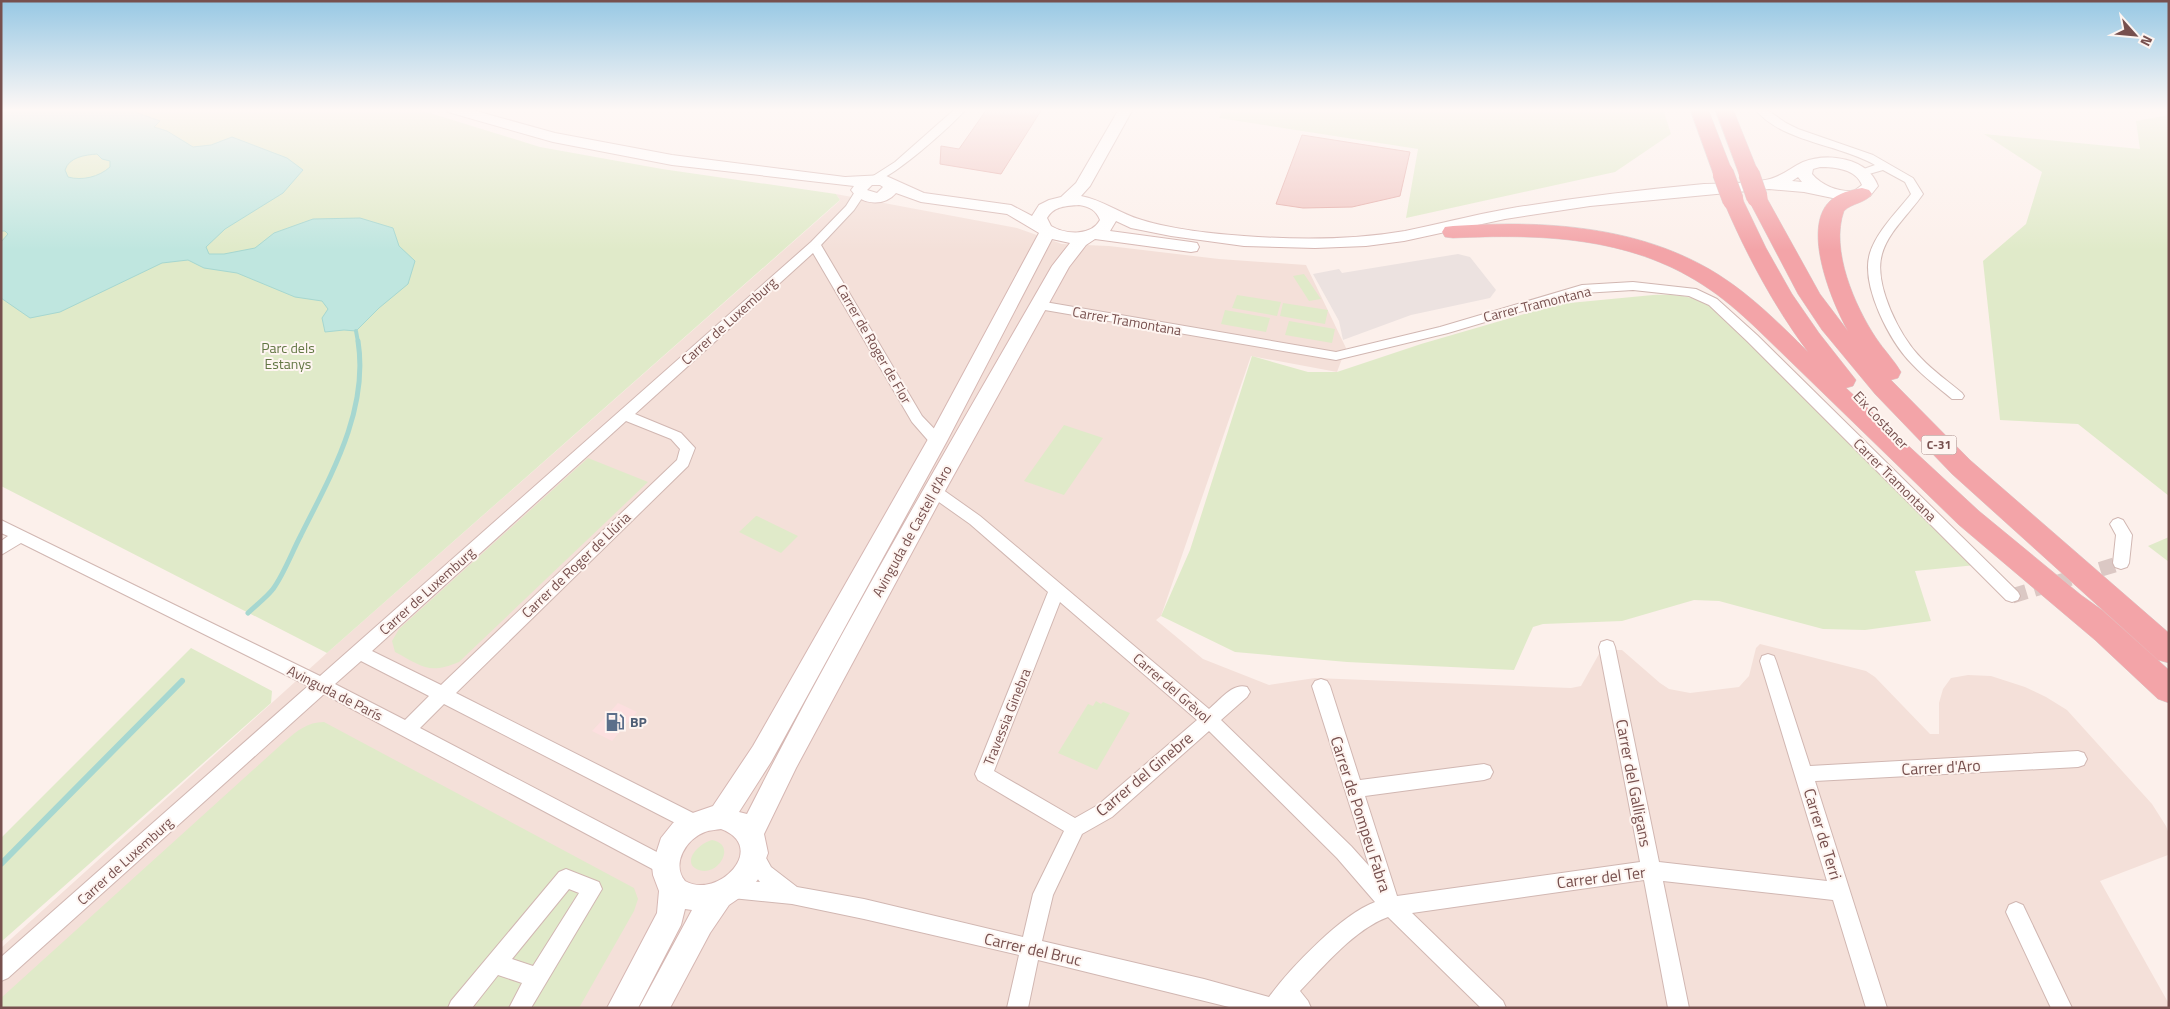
<svg xmlns="http://www.w3.org/2000/svg" width="2170" height="1009" font-family="'Titillium Web',sans-serif">
<style>
.residential{fill:#f4e0d9}
.commercial{fill:#fcdfdf}
.industrial{fill:#ece2e0}
.green{fill:#e0eac9}
.water{fill:#bfe6df;stroke:#a6d7d0;fill-rule:evenodd}
.lines{fill:none;stroke-linecap:round;stroke-linejoin:round}
.stream-far2{stroke:#a6d7d0;stroke-width:4}
.stream-far1{stroke:#a6d7d0;stroke-width:5}
.stream{stroke:#a6d7d0;stroke-width:6}
.building{fill:#f1c7c3;stroke:#e3a9a4}
.street-tunnel{stroke:#dbc8c4;stroke-width:15;stroke-dasharray:15 8;stroke-linecap:butt}
.street-casing{stroke:#d1b7b2;stroke-width:2}
.secondary-casing{stroke:#d6b7b3;stroke-width:2}
.highway-casing{stroke:#d9cecd;stroke-width:1}
.street{fill:#fff;fill-rule:evenodd}
.secondary{fill:#fff;fill-rule:evenodd}
.highway{fill:#f3a4a8;fill-rule:evenodd}
.highway-bridge-casing{stroke:#d9cecd;stroke-width:22;stroke-linecap:butt}
.highway-bridge{stroke:#f3a4a8;stroke-width:21}
.labels{text-anchor:middle;stroke-width:4;stroke-linejoin:round;paint-order:stroke}
.shield{fill:#fef5f1;stroke:#a0827f;stroke-width:1}
.shield-label{font-size:12px;font-weight:bold;fill:#77504e}
.street-label{font-size:14px;fill:#77504e;stroke:#fef5f1}
.park-label{font-size:14px;fill:#627643;stroke:#fef5f1}
.service-label{font-size:14px;font-weight:bold;fill:#4e5e75;stroke:#fef5f1;text-anchor:start}
.near-street-label{font-size:16px;fill:#77504e;stroke:#fef5f1}
</style>
<rect width="100%" height="100%" fill="#fcf0eb"/>
<!-- residential -->
<path class="residential" d="M836,194L1017,228L1062,244L1109,246L1219,259L1306,265L1346,348L1337,372L1251,356L1161,616L1156,620L1203,659L1269,685L1315,678L1571,688L1581,686L1599,654L1605,650H1622L1660,683L1669,689L1690,693L1739,687L1749,676L1756,648L1760,644L1866,671L1875,677L1930,734H1939V703L1943,689L1951,678L1968,675L1991,676L2025,687L2046,697L2067,710L2152,804L2166,826L2169,834L2168,855L2100,881L2169,1004V1008H1V948L327,653L835,205L840,200Z"/>
<!-- commercial -->
<path class="commercial" d="M618,703L637,712L612,741L592,731Z"/>
<!-- industrial -->
<path class="industrial" d="M1458,254L1470,257L1496,290L1490,298L1411,315L1343,340L1339,321L1313,274L1339,269L1342,273Z"/>
<!-- green -->
<path class="green" d="M1,109H417L540,147L662,169L836,194L840,200L327,653L1,486Z
M1223,109H1663L1671,134L1615,172L1406,218L1418,149L1219,118Z
M2169,115V496L2078,424L2000,420L1983,261L2026,224L2042,172L1984,134L2140,149L2136,121Z
M1304,274L1321,299L1309,301L1293,276Z
M1237,295L1281,302L1277,316L1232,308Z
M1653,295C1686,294 1698,298 1727,313L1976,565L1915,571L1931,621L1865,630L1823,629L1719,601L1694,600L1622,621L1543,624L1533,627L1514,670L1347,662L1235,652L1161,616L1190,550L1252,356L1308,372H1337L1421,344L1559,304Z
M1283,303L1328,310L1325,324L1280,316Z
M1225,310L1270,318L1266,332L1221,324Z
M1289,321L1335,329L1332,343L1285,335Z
M1064,425L1103,438L1064,495L1024,481Z
M588,458L648,482L459,662C428,675 422,666 395,652L392,641L399,629Z
M756,516H757L798,536L781,553L739,532Z
M2169,537V562L2148,546Z
M191,648L272,691L271,703L1,942V838Z
M1096,701L1101,704L1103,702L1130,713L1097,770L1058,753L1088,704L1093,706Z
M324,722L634,888L638,899L634,911L579,1008H1V998L284,742C297,731 307,722 324,722Z
M712,840C737,844 719,877 699,870C680,863 699,843 712,840Z"/>
<!-- water -->
<path class="water" d="M1,109H140L135,112L160,121L154,127L167,131L193,147L211,145L232,137L287,158L303,170L283,193L225,229L206,247L209,254H224L255,248L274,233L313,219L360,218L393,228L399,246L415,261L408,284L379,308L356,331L344,330L325,332L322,318L328,309L322,301L295,297L237,273L204,268L188,260L162,263L60,312L30,318L1,298V242L8,234L5,231H1ZM97,154L102,159L110,161V167C99,177 82,181 68,177L65,170C69,157 85,155 97,154Z"/>
<g class="lines">
<!-- stream-far2 -->
<path class="stream-far2" d="M356,331L358,342"/>
<!-- stream-far1 -->
<path class="stream-far1" d="M248,613C256,605 266,598 273,589C284,574 292,552 301,535C331,475 369,410 358,341"/>
<!-- stream -->
<path class="stream" d="M1,864L182,681"/>
</g>
<!-- building -->
<path class="building" d="M987,109H1042L1001,174L940,164L941,146L959,149Z
M1302,135L1410,152L1400,196L1352,207L1303,208L1276,204Z"/>
<g class="lines">
<!-- street-tunnel -->
<path class="street-tunnel" d="M2012,596L2121,563"/>
<!-- street casing -->
<g class="street-casing">
<path id="street" d="M955,109H966C955,123 885,186 870,182L868,180L870,178L895,162Z
M1755,109H1766L1786,123L1798,129L1873,155L1913,178L1923,194C1910,213 1888,232 1882,254C1873,284 1900,337 1921,358C1933,371 1948,381 1962,393L1964,396L1962,399H1952C1939,388 1924,377 1912,364C1890,342 1860,285 1870,253C1877,231 1897,212 1911,194L1905,182L1883,170L1862,176L1858,175L1856,173L1858,171L1875,165C1839,144 1781,142 1755,109Z
M860,189L866,192L854,210L821,245L922,416L942,437L944,441L942,445H932L912,422L813,253L635,414L681,433L695,448L688,466L456,693L701,817L703,823L701,829L694,832L687,829L444,704L420,728L672,860L675,866L672,872L665,875L658,872L324,694L8,978L1,981V957L308,686L21,543L1,555V541L8,536L1,533V520L320,676L811,242L846,206L856,190ZM626,421L671,439L680,449L677,460L441,685L372,651ZM361,661L429,696L405,720L335,684Z
M1633,282L1696,289L1717,299L1757,335L2018,592L2020,596L2018,600L2012,602L2006,600L1747,341L1709,305L1689,296L1633,290L1583,293L1448,333L1336,360L1039,309L1033,305L1039,301L1336,352L1440,327L1582,285Z
M934,486L939,487L980,516L1209,709C1220,700 1233,682 1247,687L1250,692L1247,697L1221,720L1351,846L1369,866L1312,686L1315,681L1321,679L1327,681L1330,686L1360,780L1484,764L1490,766L1493,772L1490,778L1484,780L1365,796L1397,896L1640,862L1599,647L1601,642L1607,640L1613,642L1615,647L1659,862L1827,881L1760,661L1762,656L1768,654L1774,656L1776,661L1810,766L2078,751L2084,753L2087,759L2084,765L2078,767L1815,781L1887,1008H1866L1833,900L1663,881L1689,1008H1668L1644,880L1412,913L1503,1001L1506,1008H1481L1388,917C1355,929 1324,966 1300,991L1308,1001L1311,1008H1233L1038,960L1028,1008H1007L1019,955L864,919L792,904L732,898L725,896L722,889L725,882L732,880L760,882L754,874L744,855L747,849L754,846L761,849L771,867L797,887L864,899L1023,937L1033,894L1064,831L978,780L975,774L1048,592L970,524L929,495L927,491L929,487ZM1060,602L1197,720L1098,805L1075,818L994,771ZM1209,731L1337,858L1375,902C1342,914 1290,968 1269,997L1204,979L1042,941L1053,895L1082,834L1112,817Z
M2118,518L2123,520L2132,535L2129,563L2127,567L2121,569L2115,567L2113,563L2116,535L2110,524L2113,520Z
M566,869L599,882L602,889L531,1008H509L522,983L498,975L472,1008H448L451,1001L559,872ZM569,889L579,893L533,966L512,959Z
M2016,902L2023,905L2072,1008H2051L2006,912L2009,905Z"/>
</g>
<!-- secondary casing -->
<g class="secondary-casing">
<path id="secondary" d="M446,109H469L555,133L672,155L845,177L884,175L924,193L1011,205L1032,216L1039,205L1049,200L1061,197L1076,183L1119,109H1133L1090,186L1081,196C1103,200 1120,214 1142,220C1171,229 1214,234 1244,236C1297,240 1353,240 1405,231C1439,224 1473,215 1507,209C1572,198 1638,190 1704,184C1725,183 1749,184 1770,179C1782,176 1792,167 1803,162C1828,152 1868,158 1878,186L1870,196L1857,200L1847,201L1804,192L1769,189L1590,206L1505,219L1404,241L1366,246L1315,248L1244,246L1171,236L1131,228L1116,221L1110,231L1191,242L1197,243L1199,247L1197,251L1191,252L1095,239L1086,245L1069,267L945,491L796,768L764,834L768,853L759,878L748,892L729,905L710,933L670,1008H639L692,910L685,909L681,925L638,1008H607L657,913L659,891L653,875L652,866L661,838L673,823L681,817L713,806L753,746L927,441L1039,233L1007,214L921,202L896,193C884,207 861,205 851,190L854,186L672,165L553,142L448,112ZM1820,167C1835,167 1856,169 1862,185L1854,191C1839,192 1822,186 1812,174L1813,169ZM1798,177L1802,182L1792,181ZM872,185H880L883,187L877,193L867,190ZM1079,205C1090,207 1096,210 1100,220C1091,237 1064,234 1051,226L1047,218C1054,206 1066,206 1079,205ZM1052,239L1070,243L1052,266C948,447 841,628 747,814L739,812L771,762L947,441ZM721,829C769,847 718,900 685,881C671,864 686,839 705,832C710,830 716,830 721,829Z"/>
</g>
<!-- highway casing -->
<g class="highway-casing">
<path id="highway" d="M1690,109H1708L1733,173L1730,177L1723,179L1716,177L1713,173Z
M1715,109H1733L1759,174L1756,178L1749,180L1742,178L1739,174Z
M1862,188L1869,190L1872,194C1866,203 1852,203 1844,211C1830,250 1855,306 1876,338C1884,350 1894,360 1901,372L1898,378L1891,380L1970,460L2169,633V663L2158,660L1952,474L1875,394L1822,330L1798,294L1747,197L1750,193L1757,191L1764,193L1820,294L1848,331C1832,303 1801,228 1830,201C1838,193 1851,190 1862,188Z
M1733,194L1740,196L1743,200L1766,248L1792,294L1819,333L1856,380L1853,386L1846,388L1979,511L2081,595L2102,610L2169,670V703L2158,699L2095,640L1959,525L1756,328C1739,312 1722,297 1703,285C1628,236 1539,234 1453,238L1445,237L1442,232L1445,227L1453,226C1543,220 1640,225 1719,275C1752,296 1780,324 1808,352C1773,305 1746,254 1723,200L1726,196Z"/>
</g>
<!-- street -->
<use href="#street" class="street"/>
<!-- secondary -->
<use href="#secondary" class="secondary"/>
<!-- highway -->
<use href="#highway" class="highway"/>
<!-- highway-bridge casing -->
<g class="highway-bridge-casing">
<path id="highway-bridge" d="M1723,173L1733,200
M1749,174L1757,197"/>
</g>
<!-- highway-bridge -->
<use href="#highway-bridge" class="highway-bridge"/>
</g>
<!-- sky -->
<linearGradient id="sky" x2="0" y2="1"><stop stop-color="#97c8e4"/><stop offset="0.44" stop-color="#fef8f6"/><stop offset="1" stop-color="#fef8f6" stop-opacity="0"/></linearGradient>
<rect width="2170" height="250" fill="url(#sky)"/>
<!-- icons -->
<defs>
<g id="fuel-bare" transform="scale(1.5)"><path d="M-5.5-6h7V0h2V4h1.3V-2.5L3-4.5l.8-.8L6-3V5H2.5V1h-1V6h-7ZM-4.2-4.7v3.2H.2V-4.7Z" fill="#5c6f8a" stroke="#fef5f1" stroke-width="2.5" paint-order="stroke"/></g>
</defs>
<g fill-rule="evenodd">
<use href="#fuel-bare" x="615" y="722"/>
</g>
<g class="labels">
<!-- shield labels -->
<rect class="shield" x="1921.5" y="435.5" width="35" height="19" rx="4"/>
<g class="shield-label">
<text x="1939" y="449">C-31</text>
</g>
<!-- street labels -->
<g class="street-label">
<text transform="translate(1537 304) rotate(-14)" y="5">Carrer Tramontana</text>
<text transform="translate(729 321) rotate(-42)" y="5">Carrer de Luxemburg</text>
<text transform="translate(1127 321) rotate(10)" y="5">Carrer Tramontana</text>
<text transform="translate(874 344) rotate(60)" y="5">Carrer de Roger de Flor</text>
<text transform="translate(1881 420) rotate(47)" y="5">Eix Costaner</text>
<text transform="translate(1895 480) rotate(45)" y="5">Carrer Tramontana</text>
<text transform="translate(912 531) rotate(-61)" y="5">Avinguda de Castell d'Aro</text>
<text transform="translate(576 565) rotate(-44)" y="5">Carrer de Roger de Llúria</text>
<text transform="translate(427 591) rotate(-42)" y="5">Carrer de Luxemburg</text>
<text transform="translate(1172 688) rotate(41)" y="5">Carrer del Grèvol</text>
<text transform="translate(335 693) rotate(27)" y="5">Avinguda de París</text>
<text transform="translate(1007 717) rotate(-68)" y="5">Travessia Ginebra</text>
<text transform="translate(125 861) rotate(-42)" y="5">Carrer de Luxemburg</text>
</g>
<!-- park labels -->
<g class="park-label">
<text x="288" y="353">Parc dels<tspan x="288" dy="16">Estanys</tspan></text>
</g>
<!-- service labels -->
<g class="service-label">
<text x="630" y="727">BP</text>
</g>
<!-- near-street labels -->
<g class="near-street-label">
<text transform="translate(1941 767) rotate(-3)" y="6">Carrer d'Aro</text>
<text transform="translate(1144 774) rotate(-40)" y="6">Carrer del Ginebre</text>
<text transform="translate(1634 783) rotate(79)" y="6">Carrer del Galligans</text>
<text transform="translate(1361 814) rotate(72)" y="6">Carrer de Pompeu Fabra</text>
<text transform="translate(1823 834) rotate(73)" y="6">Carrer de Terri</text>
<text transform="translate(1601 877) rotate(-7)" y="6">Carrer del Ter</text>
<text transform="translate(1033 949) rotate(13)" y="6">Carrer del Bruc</text>
</g>
</g>
<!-- border -->
<rect width="2170" height="1009" fill="none" stroke="#77504e" stroke-width="5"/>
<!-- north arrow -->
<g transform="translate(2135 35) rotate(117)" stroke="#fef5f1" stroke-width="4" paint-order="stroke">
<path d="M0-4L9 19L0 12L-9 19Z" fill="#77504e"/>
<text y="-8" font-size="14" font-weight="bold" text-anchor="middle" fill="#77504e">N</text>
</g>
</svg>
